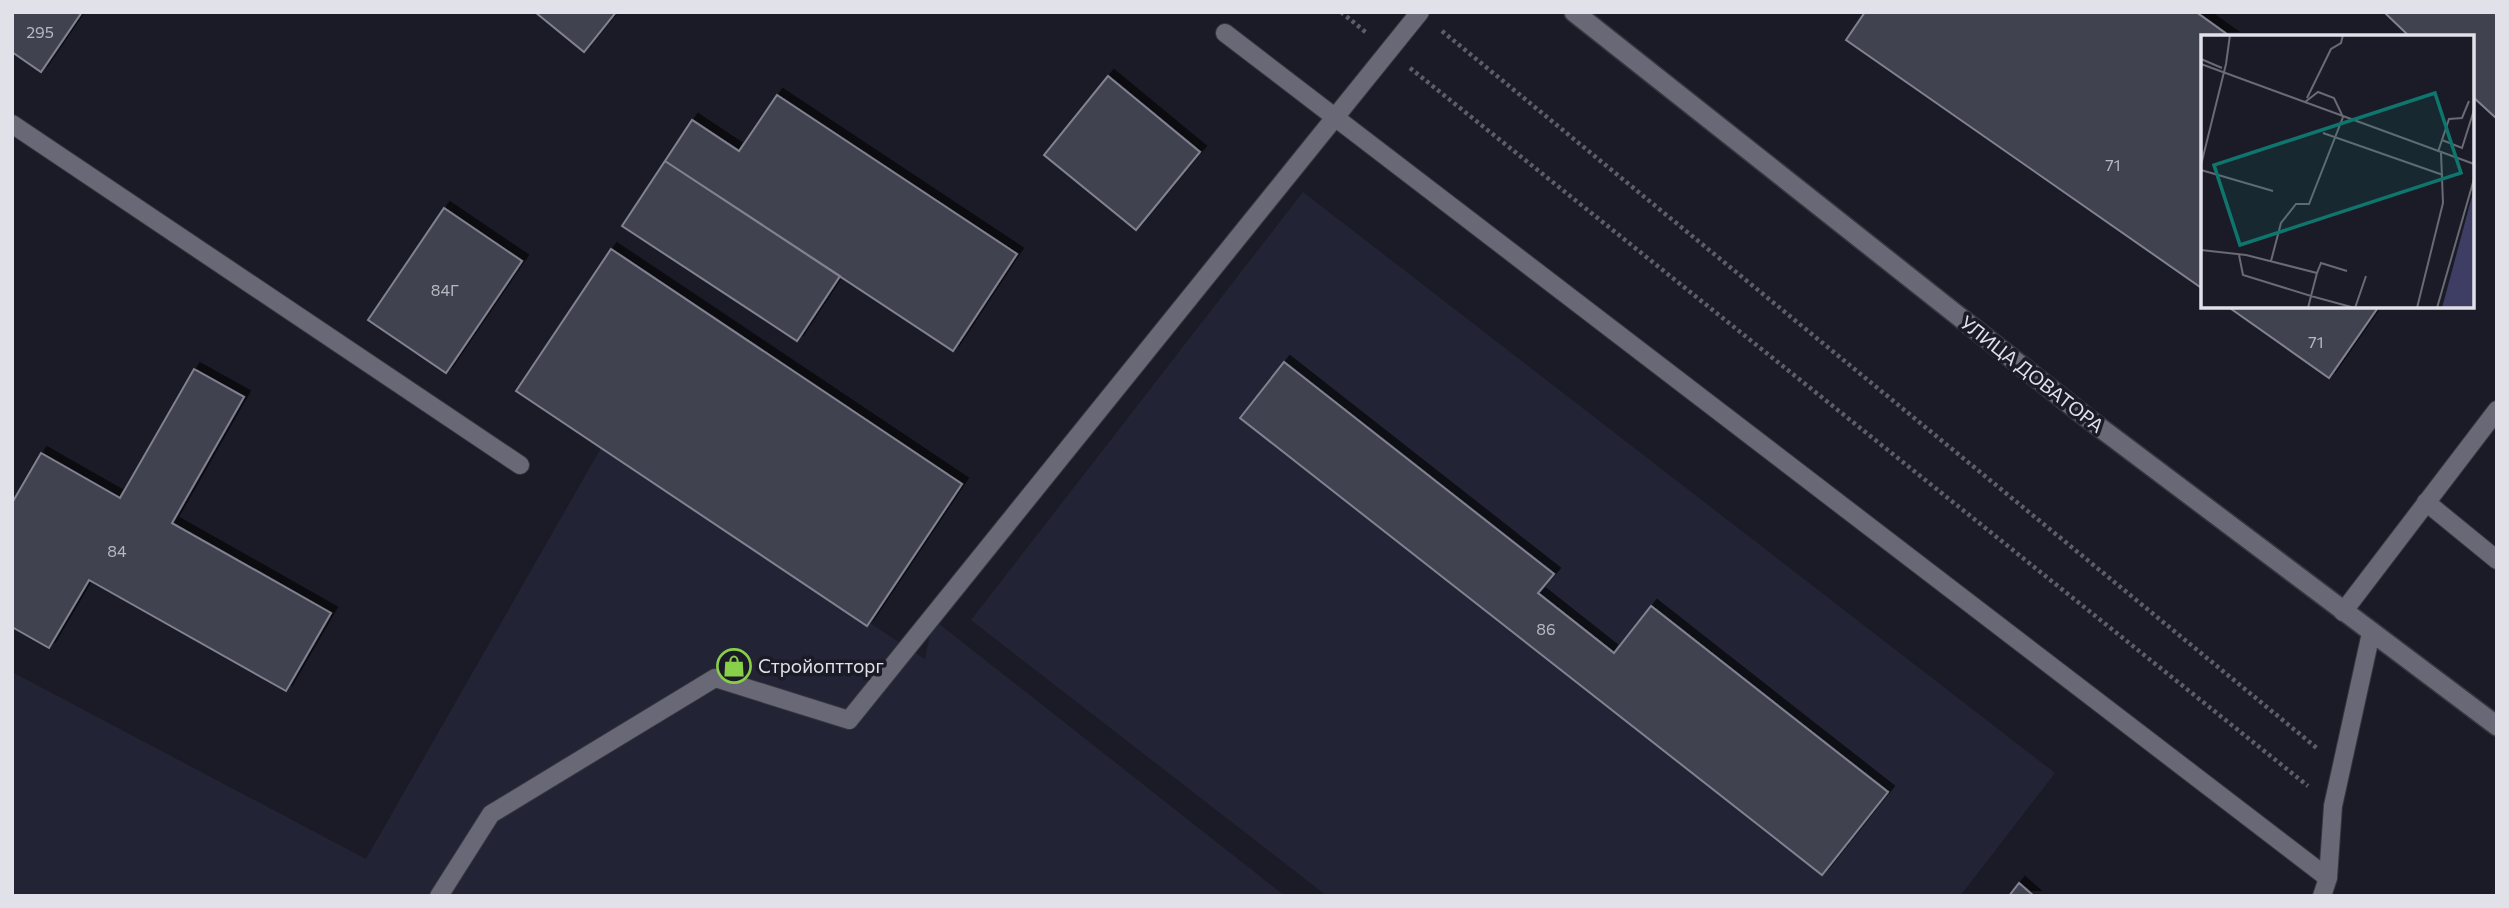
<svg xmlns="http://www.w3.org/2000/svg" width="2509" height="908" font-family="Commissioner,sans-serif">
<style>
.built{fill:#222334}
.building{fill:#41424f;stroke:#818291;stroke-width:2;filter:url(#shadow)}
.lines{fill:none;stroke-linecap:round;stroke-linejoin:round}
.service-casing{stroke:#36363f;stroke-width:20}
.secondary-casing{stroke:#36363f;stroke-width:22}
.path{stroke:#5d5d68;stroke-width:4.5;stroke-dasharray:3.5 3.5;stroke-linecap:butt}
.service{stroke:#686876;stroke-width:18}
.secondary{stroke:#686876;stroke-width:19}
.labels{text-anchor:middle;stroke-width:7;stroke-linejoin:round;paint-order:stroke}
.number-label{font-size:16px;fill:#b8b9c2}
.street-label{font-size:19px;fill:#e0e1e9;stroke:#1b1b27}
.poi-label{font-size:19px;fill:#e0e1e9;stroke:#1b1b27;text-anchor:start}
.inset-road{fill:none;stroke:#6a6a75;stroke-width:2}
.view{fill:#0f766e;fill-opacity:0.15;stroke:#0f766e;stroke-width:3.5}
.inset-edge{fill:none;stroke:#e0e1e9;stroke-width:3.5}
</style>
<defs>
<filter id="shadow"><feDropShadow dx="6" dy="-6" stdDeviation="0" flood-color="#0009"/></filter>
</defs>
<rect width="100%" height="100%" fill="#1b1b27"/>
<!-- built -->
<path class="built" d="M1303,192L2055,773L1960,896H1327L971,620Z
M601,448L925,659L933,619L1285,896H12V672L366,859Z"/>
<!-- building -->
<path class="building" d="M12,12H82L41,72L12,52Z
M535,12H616L584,52Z
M1865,12H2196L2231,37H2203V289L1846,40Z
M2384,12H2497V119L2472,96V37H2410Z
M1108,76L1200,152L1136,230L1044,155Z
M777,95L1017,254L953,351L665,161L692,120L739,151Z
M665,161L840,276L797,341L622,226Z
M444,208L522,261L446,373L368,320Z
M611,249L962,484L867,626L516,391Z
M2227,306H2379L2329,378Z
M1284,362L1554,574L1538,593L1614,653L1651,606L1888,792L1822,875L1240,418Z
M194,369L244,397L172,523L331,613L286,691L89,580L49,648L12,627V503L41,453L120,498Z
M2019,883L2034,896H2009Z"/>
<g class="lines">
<!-- service casing -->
<g class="service-casing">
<path id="service" d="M1225,33L2328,878
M12,124L520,465
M2426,502L2497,560
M2343,612L2497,410
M439,896L491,814L715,678L849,720L1420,12
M2322,896L2328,878L2333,806L2371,633"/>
</g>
<!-- secondary casing -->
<g class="secondary-casing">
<path id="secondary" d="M1574,12L2086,417L2497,726"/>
</g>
<!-- path -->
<path class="path" d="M1341,12L1368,34
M1442,31L2318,749
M1410,68L2308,786"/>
<!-- service -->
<use href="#service" class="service"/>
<!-- secondary -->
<use href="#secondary" class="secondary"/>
</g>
<!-- icons -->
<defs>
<g id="shop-ring" transform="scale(1.75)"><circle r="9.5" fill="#1b1b27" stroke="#88cf4a" stroke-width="1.5"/><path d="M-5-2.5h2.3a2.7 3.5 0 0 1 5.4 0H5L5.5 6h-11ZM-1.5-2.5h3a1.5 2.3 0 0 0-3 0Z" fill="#88cf4a"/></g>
</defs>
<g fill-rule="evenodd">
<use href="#shop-ring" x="734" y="666"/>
</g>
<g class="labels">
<!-- number labels -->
<g class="number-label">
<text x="40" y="38">295</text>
<text x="2113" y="171">71</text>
<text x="445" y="296">84Г</text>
<text x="2316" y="348">71</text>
<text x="117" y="557">84</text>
<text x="1546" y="635">86</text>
</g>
<!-- street labels -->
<g class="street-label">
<text transform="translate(2032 374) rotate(38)" y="7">УЛИЦА ДОВАТОРА</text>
</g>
<!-- poi labels -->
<g class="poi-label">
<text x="758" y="673">Стройоптторг</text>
</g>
</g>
<!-- overview -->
<g transform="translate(2201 35)">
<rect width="273" height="273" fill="#1b1b27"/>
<path d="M273,154V273H241Z" fill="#3e3e64"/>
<path class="inset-road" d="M0,24L21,33M0,29L273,129M25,29L29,0M106,63L130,14L140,8L142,0M122,98L242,140M241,105L261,113L273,75M237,117L248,84L261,83L268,66M0,130L25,29M0,135L72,156M0,215L45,220L116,238L120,228L146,236M38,220L42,240L110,261L116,238M70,226L80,188L95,169H108L142,82L133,63L117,57L104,67M107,273L110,261L154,273M154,273L165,241M216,273L242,168L240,118M236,273L273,144"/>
<path class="view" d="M234,58L260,138L39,210L13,130Z"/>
<rect width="273" height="273" class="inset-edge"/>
</g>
<!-- border -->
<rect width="2509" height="908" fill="none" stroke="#e0e1e9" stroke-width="28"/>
</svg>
